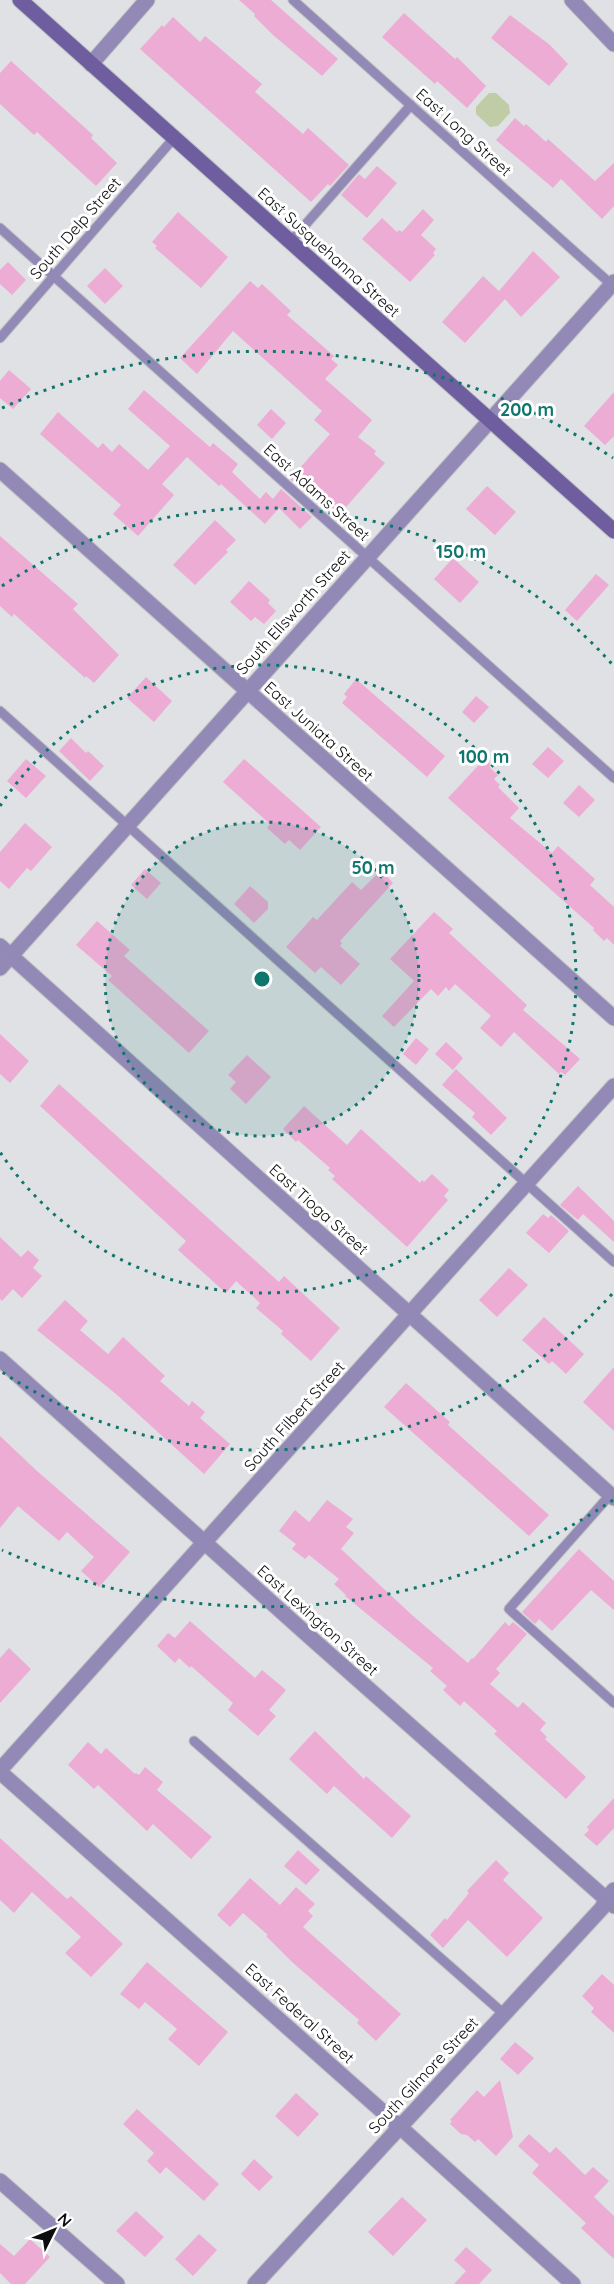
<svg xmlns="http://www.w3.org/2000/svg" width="614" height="2284" font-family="Quicksand,sans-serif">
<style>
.green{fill:#c0cca5}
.building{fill:#edacd4}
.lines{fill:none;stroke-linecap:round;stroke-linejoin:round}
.service-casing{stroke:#bdbfc2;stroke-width:11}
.minor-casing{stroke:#bdbfc2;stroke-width:17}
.secondary-casing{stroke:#bdbfc2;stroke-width:17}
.service{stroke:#9389b6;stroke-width:9}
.minor{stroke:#9389b6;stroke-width:15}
.secondary{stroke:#6e5d9f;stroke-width:15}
.ring{fill:none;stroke:#0f766e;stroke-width:3;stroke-dasharray:3 6}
.labels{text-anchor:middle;stroke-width:6;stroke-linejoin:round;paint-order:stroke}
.street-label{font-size:16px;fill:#0c0d0e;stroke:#fff}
.centre{fill:#0f766e;stroke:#fff;stroke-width:3}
.ring-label{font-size:18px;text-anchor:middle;font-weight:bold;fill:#0f766e;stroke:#fff;stroke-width:6;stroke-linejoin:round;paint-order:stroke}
</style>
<rect width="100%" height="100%" fill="#dfe1e4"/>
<!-- green -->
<path class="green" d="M489,93H496L509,105L510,113L498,126L490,127L476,114V107Z"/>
<!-- building -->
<path class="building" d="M239,0H271L338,59L322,76L273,35L254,16L255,14Z
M404,13L455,59L457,57L486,86L467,108L437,81L435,84L382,37Z
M510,15L550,45L568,64L549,86L491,38Z
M173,17L200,42L205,36L216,45L262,84L255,92L303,134L308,128L349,165L330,186L328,184L311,202L140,49L162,25L164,27Z
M11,61L93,135L91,138L117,163L96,186L37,132L34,135L0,104V73Z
M515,118L524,126L526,124L546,142L548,139L595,181L614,163V206L602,219L561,179L553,188L496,140Z
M377,166L397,183L367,218L341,195L359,174L365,179Z
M423,209L434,220L421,235L436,249L433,253L435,255L410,282L362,239L382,218L397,232L399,230L402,232Z
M178,212L228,257L201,288L155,248L157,246L152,242Z
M533,251L560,277L521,317L505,299L465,343L442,322L483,276L499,291Z
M8,262L26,280L12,295L0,284V270Z
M105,268L123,286L105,304L87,286Z
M250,281L258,288L262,284L291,311L287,315L334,356L331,359L338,365L325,379L372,420L358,437L376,451L374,454L385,463L338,516L324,504L321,507L290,479L330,434L314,420L322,411L233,331L197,374L180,358Z
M9,370L31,389L13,409L0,398V381Z
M144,390L210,447L213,443L238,464L232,472L260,499L266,492L273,499L281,489L312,517L300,529L279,508L265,524L221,484L219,486L187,457L162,484L174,495L138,536L113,514L121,505L40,434L58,412L98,448L103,443L112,452L119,444L148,470L170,446L128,409Z
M614,392V436L605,445L584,426Z
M271,409L286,423L272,439L257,425Z
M487,486L516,512L495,535L466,509Z
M215,520L236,540L226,550L228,552L195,585L173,565Z
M0,536L78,604L73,609L119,655L94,683L86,676L85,678L14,614L12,617L0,606Z
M453,558L479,582L460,603L434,579Z
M596,574L609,585L577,621L565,610Z
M249,581L270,600L268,603L276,611L264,624L255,617L251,621L230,602Z
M146,677L172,701L154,722L127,698Z
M356,679L445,756L427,777L342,703L347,697L344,694Z
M476,696L489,707L474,723L462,712Z
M71,738L86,753L88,751L104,766L90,781L59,751Z
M548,747L564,761L548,778L532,764Z
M489,754L490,768L498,775L494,779L500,785L498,787L519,808L510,818L552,853L558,846L595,879L590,885L614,907V945L607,938L604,941L593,930L594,928L448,798Z
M26,759L46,776L26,798L7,781Z
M244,759L321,827L300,850L289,840L285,844L267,828L270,824L223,782Z
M579,785L595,800L579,817L563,803Z
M25,823L52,847L31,871L27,868L9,889L0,881V852Z
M145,869L161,883L147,899L131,885Z
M381,870L393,883L340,941L342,943L340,946L360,964L341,985L321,967L315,973L286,947L313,917L317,920L352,882L361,890Z
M250,886L268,902V909L254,923L234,904Z
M434,912L453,929L449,933L527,1005L523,1010L580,1059L565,1075L561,1072L559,1074L514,1032L501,1047L480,1028L491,1016L455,984L449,991L446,987L438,996L431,989L394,1027L382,1016L414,981L390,959Z
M97,921L130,950L124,956L209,1031L189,1053L108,980L112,976L76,945Z
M0,1034L29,1061L10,1083L0,1074Z
M416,1038L429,1049L416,1065L403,1054Z
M446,1042L463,1058L453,1070L435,1054Z
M247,1055L271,1077L246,1104L230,1089L236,1082L228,1075Z
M456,1069L507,1118L491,1135L472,1117L475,1113L442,1085Z
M59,1084L279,1282L284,1276L340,1328L311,1361L281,1334L283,1331L256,1308L260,1303L236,1281L226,1293L178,1250L186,1241L40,1106Z
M304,1106L347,1145L361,1129L420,1183L422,1180L424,1182L432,1174L449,1190L444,1196L448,1200L407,1247L332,1179L335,1176L328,1170L330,1168L298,1140L296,1142L283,1129Z
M578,1186L614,1221V1242L583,1214L578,1220L560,1205Z
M543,1214L548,1218L551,1215L569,1231L549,1253L526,1233Z
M0,1237L21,1257L28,1250L39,1260L33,1268L42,1276L22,1298L13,1289L2,1301L0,1299Z
M509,1268L528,1285L497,1317L479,1300Z
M65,1300L88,1321L80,1330L108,1354L123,1337L165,1376L160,1381L189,1406L192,1401L205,1412L200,1418L230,1444L204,1474L116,1394L37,1330Z
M544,1317L584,1354L566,1374L552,1361L549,1364L522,1340Z
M614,1367V1431L583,1402Z
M406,1383L450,1422L448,1425L549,1515L529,1536L384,1407Z
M0,1436L37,1471L130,1552L99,1587L81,1571L94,1557L67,1532L59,1541L18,1506L0,1528Z
M327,1500L353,1519L346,1527L354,1533L341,1549L412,1615L468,1663L472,1658L473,1659L505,1622L509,1626L513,1622L527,1634L496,1669L500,1673L490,1684L518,1708L523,1702L546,1723L540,1730L547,1737L545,1739L586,1777L566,1799L494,1734L497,1731L464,1701L460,1706L443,1690L447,1686L430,1671L433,1668L345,1596L346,1595L334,1584L339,1579L309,1555L305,1559L292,1549L296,1544L279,1531L295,1510L309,1522Z
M579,1549L614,1581V1610L591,1590L552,1631L539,1619L535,1624L522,1612Z
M190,1621L255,1678L262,1670L286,1690L269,1710L276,1716L258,1736L228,1710L233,1703L191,1666L190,1668L179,1658L175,1663L157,1646L168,1633L175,1638Z
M9,1648L31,1669L0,1703V1658Z
M315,1731L364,1779L366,1776L411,1816L392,1838L334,1786L327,1794L289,1759Z
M88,1742L101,1754L106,1748L135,1774L136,1773L139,1775L145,1767L163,1782L157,1790L212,1837L191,1859L153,1824L147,1831L98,1785L94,1789L68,1765Z
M614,1798V1828L597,1846L584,1835L589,1830L587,1827Z
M0,1838L67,1899L71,1896L123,1944L91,1977L65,1953L81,1937L32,1892L14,1913L0,1900Z
M298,1850L320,1870L306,1885L284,1866Z
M496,1860L509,1873L503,1880L543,1918L507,1957L468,1920L443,1948L430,1935L445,1918L447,1920L469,1893L467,1891Z
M250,1878L280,1905L296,1887L315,1904L308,1911L313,1916L303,1927L401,2014L376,2041L357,2023L359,2020L292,1962L266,1936L268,1935L243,1913L230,1927L217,1915Z
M147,1962L228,2032L199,2066L168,2039L177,2029L145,2002L139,2009L120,1994Z
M602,1974L614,1985V2033L591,2012L594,2008L582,1996Z
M515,2042L534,2058L518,2075L500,2059Z
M500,2080L513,2137L496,2156L478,2139L475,2142L467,2135L461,2134L450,2124L452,2121L450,2120L477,2090L484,2097Z
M296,2093L319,2114L298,2137L275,2116Z
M137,2109L219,2184L204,2201L166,2167L160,2174L147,2161L154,2153L123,2124Z
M529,2134L550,2153L556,2147L585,2175L593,2167L609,2181L594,2197L614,2216V2259L581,2228L586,2223L532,2173L539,2165L518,2146Z
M254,2159L273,2177L259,2191L241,2174Z
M402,2197L427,2220L393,2256L368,2232Z
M136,2211L164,2237L145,2257L116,2231Z
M199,2234L217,2250L193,2276L175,2259Z
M30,2239L50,2257L25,2284H11L0,2273V2244L14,2256Z
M466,2247L492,2270L479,2284H454L466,2271L454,2260Z"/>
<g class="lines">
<!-- service casing -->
<g class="service-casing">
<path id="service" d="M293,0L613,286
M0,228L614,778
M290,242L411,105
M0,338L174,138
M0,711L614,1262
M610,1495L509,1609L614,1703
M194,1741L504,2014"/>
</g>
<!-- minor casing -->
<g class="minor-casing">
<path id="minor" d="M572,0L614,44
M91,64L147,0
M0,470L614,1018
M0,946L614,1498
M0,968L614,282
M0,1359L311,1638L614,1906
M0,1770L614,1086
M0,1772L400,2127L573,2284
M0,2181L117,2284
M255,2284L602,1908L606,1899L614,1890"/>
</g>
<!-- secondary casing -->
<g class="secondary-casing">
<path id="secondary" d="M20,0L614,531"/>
</g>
<!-- service -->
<use href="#service" class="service"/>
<!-- minor -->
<use href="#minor" class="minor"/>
<!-- secondary -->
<use href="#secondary" class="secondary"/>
</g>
<!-- distance rings -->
<circle cx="262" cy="979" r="157" fill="#0f766e" fill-opacity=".12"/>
<g class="ring">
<circle cx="262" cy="979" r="157"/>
<path d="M0 806A314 314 0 1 1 0 1152"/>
<path d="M612 1294A471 471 0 0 1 2 1372M2 586A471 471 0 0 1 612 664"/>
<path d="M613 1500A628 628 0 0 1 2 1550M2 408A628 628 0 0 1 613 458"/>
</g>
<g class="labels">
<!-- street labels -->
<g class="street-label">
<text transform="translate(464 132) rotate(42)" y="6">East Long Street</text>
<text transform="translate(75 228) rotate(-49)" y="6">South Delp Street</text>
<text transform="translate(329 252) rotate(42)" y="6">East Susquehanna Street</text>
<text transform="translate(317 492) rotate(42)" y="6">East Adams Street</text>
<text transform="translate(293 612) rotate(-48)" y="6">South Ellsworth Street</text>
<text transform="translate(319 731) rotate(42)" y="6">East Juniata Street</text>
<text transform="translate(319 1209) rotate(42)" y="6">East Tioga Street</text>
<text transform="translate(294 1416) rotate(-48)" y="6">South Filbert Street</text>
<text transform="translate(318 1620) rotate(42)" y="6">East Lexington Street</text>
<text transform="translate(300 2013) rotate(42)" y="6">East Federal Street</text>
<text transform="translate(423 2075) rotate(-47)" y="6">South Gilmore Street</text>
</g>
</g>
<circle cx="262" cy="979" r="9" class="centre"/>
<g class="ring-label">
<text x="527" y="416">200 m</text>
<text x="461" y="558">150 m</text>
<text x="484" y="763">100 m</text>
<text x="373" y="874">50 m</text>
</g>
<!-- north arrow -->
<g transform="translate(54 2230) rotate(47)" stroke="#ffffff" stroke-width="4.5" paint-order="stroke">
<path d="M0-4.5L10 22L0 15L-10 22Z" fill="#0c0d0e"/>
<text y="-9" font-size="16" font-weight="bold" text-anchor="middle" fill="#0c0d0e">N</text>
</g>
</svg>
